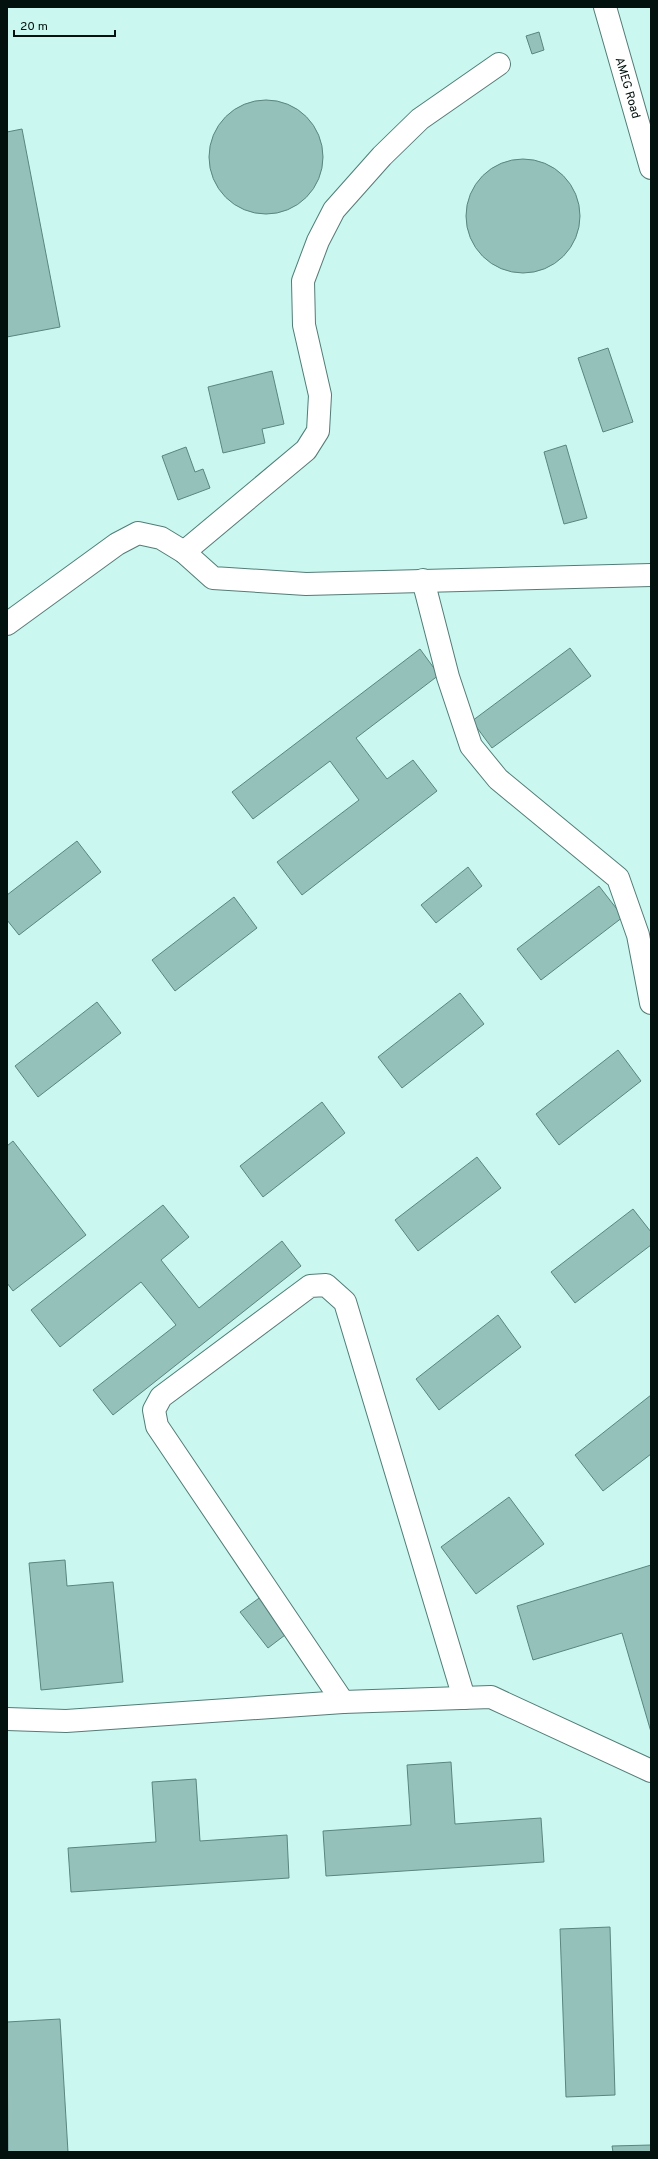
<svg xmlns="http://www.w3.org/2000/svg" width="658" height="2159" font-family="Overpass,sans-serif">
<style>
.building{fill:#95c1bb;stroke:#5b857f}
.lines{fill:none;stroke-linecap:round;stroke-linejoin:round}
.minor-casing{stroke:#537c77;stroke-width:24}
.minor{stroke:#fff;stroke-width:22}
.labels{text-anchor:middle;stroke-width:3;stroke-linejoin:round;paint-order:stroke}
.street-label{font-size:12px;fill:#02100e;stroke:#caf8f1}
</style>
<rect width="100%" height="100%" fill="#caf8f1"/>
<!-- building -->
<path class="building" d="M539,32L544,50L532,54L526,36Z
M209 157a57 57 0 1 1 114 0a57 57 0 1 1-114 0Z
M22,129L60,327L7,337V132Z
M466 216a57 57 0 1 1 114 0a57 57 0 1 1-114 0Z
M608,348L633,422L603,432L578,358Z
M272,371L284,424L262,429L265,443L223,453L208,387Z
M566,445L587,518L564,524L544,452Z
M186,447L195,472L203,469L210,488L178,500L162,456Z
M570,648L591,676L492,748L472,721Z
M420,649L439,675L356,738L387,779L413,760L437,791L302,895L277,862L359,800L330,761L253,819L232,792Z
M77,841L101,872L19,935L7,920V895Z
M468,867L482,886L436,923L421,905Z
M599,886L623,917L541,980L517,949Z
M234,897L257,928L175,991L152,960Z
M460,993L484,1024L402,1088L378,1057Z
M97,1002L121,1033L38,1097L15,1066Z
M618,1050L641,1081L559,1145L536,1114Z
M322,1102L345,1133L263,1197L240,1166Z
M13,1141L86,1235L13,1291L7,1283V1146Z
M477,1157L501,1188L418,1251L395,1220Z
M163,1205L189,1237L161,1260L199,1308L282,1241L301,1266L113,1415L93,1390L176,1325L141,1282L60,1347L31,1310Z
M633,1209L651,1232V1245L575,1303L551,1272Z
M498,1315L521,1347L439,1410L416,1379Z
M651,1395V1454L603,1491L575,1455Z
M509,1497L544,1544L476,1594L441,1547Z
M65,1560L67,1586L113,1582L123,1682L41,1690L29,1563Z
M651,1565V1732L622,1633L533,1660L517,1606Z
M262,1596L289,1632L268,1648L240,1612Z
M451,1762L455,1824L541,1818L544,1862L326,1876L323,1831L411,1825L407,1765Z
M196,1779L200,1841L287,1835L289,1878L71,1892L68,1848L156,1842L152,1782Z
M610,1927L615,2095L566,2097L560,1929Z
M60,2019L68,2152H8L7,2022Z
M651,2145V2152H613L612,2146Z"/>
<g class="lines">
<!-- minor casing -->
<g class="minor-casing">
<g id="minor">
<path id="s1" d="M605,7L651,168"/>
<path d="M184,552L306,450L318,431L320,395L304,325L303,281L318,241L334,210L382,156L420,119L499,64"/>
<path d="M423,580L448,677L471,746L498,779L618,878L638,935L651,1003"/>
<path d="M7,624L117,544L138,533L161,538L184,552L213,578L306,584L651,575"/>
<path d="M343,1702L157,1426L154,1410L161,1397L310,1286L326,1285L345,1302L464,1698"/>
<path d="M7,1719L66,1721L343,1702L491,1697L651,1771"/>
</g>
</g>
<!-- minor -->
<use href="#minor" class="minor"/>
</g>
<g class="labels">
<!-- street labels -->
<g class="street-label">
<text dy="4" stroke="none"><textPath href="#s1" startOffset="84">AMEG Road</textPath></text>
</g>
</g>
<!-- border -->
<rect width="658" height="2159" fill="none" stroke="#02100e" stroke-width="16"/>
<!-- scale -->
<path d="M14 30v6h101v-6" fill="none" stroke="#02100e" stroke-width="2"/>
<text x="20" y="30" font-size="12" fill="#02100e" stroke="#caf8f1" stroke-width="3" paint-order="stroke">20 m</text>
</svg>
